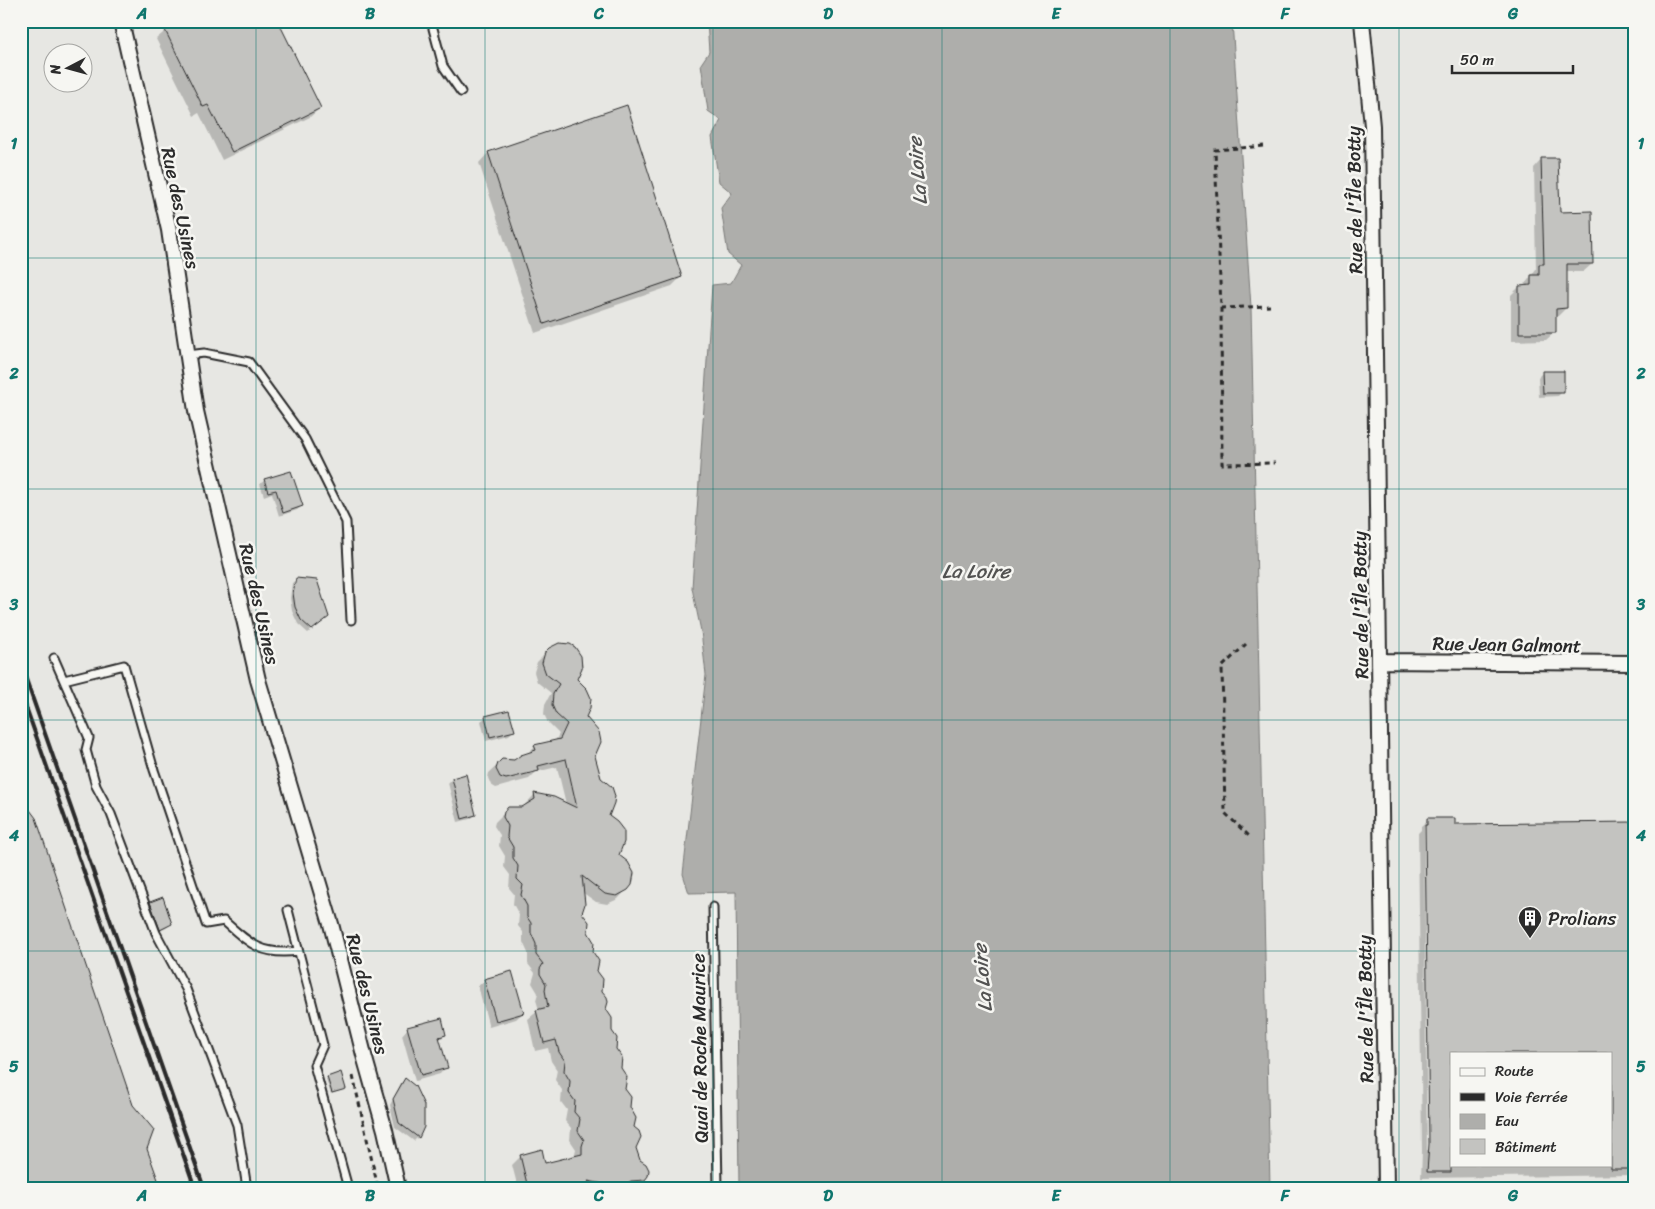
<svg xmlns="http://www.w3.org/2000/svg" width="1655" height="1209" font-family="Sriracha,sans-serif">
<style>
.built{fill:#e7e7e3;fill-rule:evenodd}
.water{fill:#aeaeab;stroke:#7a7a78}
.shadow{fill:#0003;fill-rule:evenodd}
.building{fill:#c3c3c0;stroke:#2b2b2b}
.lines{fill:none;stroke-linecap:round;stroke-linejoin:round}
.service-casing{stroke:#2b2b2b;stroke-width:11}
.minor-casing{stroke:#2b2b2b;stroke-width:18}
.path{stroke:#2b2b2b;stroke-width:3;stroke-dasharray:5 4;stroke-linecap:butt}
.service{stroke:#f6f6f2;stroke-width:7}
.minor{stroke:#f6f6f2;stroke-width:14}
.rail{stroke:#2b2b2b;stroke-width:4}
.grid{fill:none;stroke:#0f766e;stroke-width:1;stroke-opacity:0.55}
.labels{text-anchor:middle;stroke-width:5;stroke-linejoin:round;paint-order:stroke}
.street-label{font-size:19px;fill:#2b2b2b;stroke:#f6f6f2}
.poi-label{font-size:19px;fill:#2b2b2b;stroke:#f6f6f2;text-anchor:start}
.water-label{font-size:20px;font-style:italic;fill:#525251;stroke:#f6f6f2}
.neatline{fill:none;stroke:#0f766e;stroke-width:2}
.grid-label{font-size:16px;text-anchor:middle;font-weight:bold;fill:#0f766e}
</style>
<rect width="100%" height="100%" fill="#f6f6f2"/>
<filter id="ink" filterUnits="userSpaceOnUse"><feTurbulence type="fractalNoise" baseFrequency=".02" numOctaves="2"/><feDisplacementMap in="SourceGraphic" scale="10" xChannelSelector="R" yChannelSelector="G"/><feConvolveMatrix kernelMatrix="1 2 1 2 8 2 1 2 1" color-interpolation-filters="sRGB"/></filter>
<g filter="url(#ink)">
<!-- built -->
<path class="built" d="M21,21H707L709,52L721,120L712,137L719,182L732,193L742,265L731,283L712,286L692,588L701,631L706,675L683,874L689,893L736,892L739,1188H21ZM52,52H82V82H52Z
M1232,21H1634V1188H1270L1251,307ZM1451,1053H1611V1165H1451Z"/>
<!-- water -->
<path class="water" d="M707,21H1232L1251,307L1270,1188H739L736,892L689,893L683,874L706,675L701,631L692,588L712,285L731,283L741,265L728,254L721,208L732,193L719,182L712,137L721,120L708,111L701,64L709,52Z"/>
<!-- shadow -->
<path class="shadow" d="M166,21H277L320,108L310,117L222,160L199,113L194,116L156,39L169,28Z
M626,106L681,277L672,286L535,333L479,163L488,153Z
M1542,159L1559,213L1592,264L1583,272H1565L1566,308L1558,316H1554L1555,332L1546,340L1511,341V295L1519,287H1523L1536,269L1534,168Z
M1634,206V284H1631L1630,209Z
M1543,372L1562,392L1558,396L1539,397L1538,377Z
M265,480L302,506L297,510L279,516L272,493L264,496L260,484Z
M296,580L323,620L308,633L298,624L292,611L290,598L292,583Z
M550,649L575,679L607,817L627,889L618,899L607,904L596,902L582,892L581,914L629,1107L635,1148L646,1178L635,1188H518L512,1165L521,1156L544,1164L574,1157L576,1149L570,1140L571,1128L565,1121L567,1110L561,1102L562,1090L555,1080L557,1070L551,1061L548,1048L535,1051L528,1019L539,1010L536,1000L538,993L532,983L535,973L528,964V953L523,942V932L518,926L519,915L513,904L514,894L509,888L510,875L504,867L505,856L499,846L500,835L494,826L495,822L509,808H522L534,795L554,798L566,804L557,767L536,772L529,779L496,788L491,785L488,778L489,773L502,761H514L527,754L535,746L555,741L559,734L548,723L544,714L545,704L551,693L537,682L534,672L537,662Z
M486,717L513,731L509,735L486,741L481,721Z
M452,779L475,815L470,819L458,822L448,783Z
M1428,820L1454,826L1634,823V1175L1421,1178L1422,1151L1418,833L1421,830V826ZM1426,824L1430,1150H1427L1424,827ZM1451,1053H1611V1165H1451Z
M151,903L171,924L166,928L156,933L146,907Z
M485,980L523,1013L516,1019L489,1027L478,986Z
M408,1028L445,1035L439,1040L446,1067L440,1074L415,1081L402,1035Z
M328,1078L344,1089L331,1094L326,1080Z
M405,1079L418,1137L414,1141L395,1127L390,1105L401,1083Z"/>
<!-- building -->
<path class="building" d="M179,21H278L321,108L232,152L208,105L203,107L164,28Z
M627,105L682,277L544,324L488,152Z
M1541,158H1558L1560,212L1592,211L1593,264H1567V308L1556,309V333H1519V286L1531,285V275H1539V264H1544Z
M1542,371H1564V393H1543Z
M291,471L303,506L283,513L276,490L268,492L264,479Z
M296,578L317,580L329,617L312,630L301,620L295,607L293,593Z
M559,643L570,644L575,647L581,656L582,668L577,679L587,689L591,698L590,708L586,717L599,732L601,742L595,756L601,778L612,787L615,796L614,803L609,816L617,822L624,831V842L619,855L628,862L634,873L632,885L628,890L617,896L605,894L582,876L585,904L582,913L589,922L588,932L594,942L593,952L599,961L597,971L603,979L602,991L607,997L608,1002L606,1009L612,1018V1031L617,1038L616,1049L622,1057L621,1068L627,1077L625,1089L631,1097L630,1107L636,1118L634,1127L639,1131L641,1137L636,1148L640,1160L646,1164L649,1170L648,1176L645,1180L631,1181L620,1187L588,1181L593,1188H528L520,1155L542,1149L545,1163L582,1154V1146L584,1140L578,1131L580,1119L574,1112L575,1101L569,1093L570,1081L564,1071L565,1061L559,1052L556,1040L544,1043L536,1010L548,1007L545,990L546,984L540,974V969L543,964L536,955V944L531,933V923L527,917V906L521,895L523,885L517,879L518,866L513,858V847L507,837L508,826L503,817L504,812L508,807H522L535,799L534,793L554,797L577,808L566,759L538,766L539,771L506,779L500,777L496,769L498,763L502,759L514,760L521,755L536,750L534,745L560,739L567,724L556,714L552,705L553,694L559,684L546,674L542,663L545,652L549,648Z
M509,710L515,731L490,737L485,716Z
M466,774L476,815L462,819L452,778Z
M21,798L36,818L133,1105L154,1130L147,1149L161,1188H21Z
M1427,818H1455V824L1634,822V1169H1611V1053H1451V1172H1427L1429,1144L1425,825H1427Z
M163,897L172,924L160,930L150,902Z
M512,971L524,1013L496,1021L484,979Z
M442,1018L446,1035L439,1037L448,1068L421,1075L407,1027Z
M341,1072L346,1089L332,1093L327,1077Z
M405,1078L415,1086L424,1105V1127L419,1138L399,1123L393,1099Z"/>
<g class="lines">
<!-- service casing -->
<g class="service-casing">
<path id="service" d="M431,21L443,66L461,92
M188,355L204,353L249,362L305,439L346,522L351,620
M54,658L89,738L86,750L96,786L111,814L156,933L186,989L237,1125L247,1188
M64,680L124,665L154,770L206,924L224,921C250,944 262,956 298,951
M713,907L718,1188
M288,910L323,1045L314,1065L348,1188"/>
</g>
<!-- minor casing -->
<g class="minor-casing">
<path id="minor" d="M121,21L169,230L196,411L258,680L331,924L365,1059L385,1130L398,1188
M1362,21L1372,126L1386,1188
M1379,661L1634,663"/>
</g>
<!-- path -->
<path class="path" d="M1264,146L1215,150L1221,308L1222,464L1275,463
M1221,308L1270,306
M1246,644L1222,667L1225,813L1249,836
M353,1076L378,1188"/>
<!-- service -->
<use href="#service" class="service"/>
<!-- minor -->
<use href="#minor" class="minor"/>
<!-- rail -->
<path class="rail" d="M21,665L204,1188
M21,693L195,1188"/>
</g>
</g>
<!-- grid -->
<path class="grid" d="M256,21V1188M485,21V1188M713,21V1188M942,21V1188M1170,21V1188M1399,21V1188M21,258H1634M21,489H1634M21,720H1634M21,951H1634"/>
<!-- icons -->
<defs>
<g id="building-pin" transform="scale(1.25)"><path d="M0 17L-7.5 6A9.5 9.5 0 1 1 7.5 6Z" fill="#2b2b2b" stroke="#f6f6f2"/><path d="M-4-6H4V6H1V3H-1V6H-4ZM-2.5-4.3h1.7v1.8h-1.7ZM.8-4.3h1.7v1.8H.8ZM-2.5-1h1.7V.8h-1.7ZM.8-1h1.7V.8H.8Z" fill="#fff"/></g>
</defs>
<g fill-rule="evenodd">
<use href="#building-pin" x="1530" y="918"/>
</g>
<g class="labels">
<!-- street labels -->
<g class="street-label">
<text transform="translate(1354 200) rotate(-91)" y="7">Rue de l'Île Botty</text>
<text transform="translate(181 208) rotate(78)" y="7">Rue des Usines</text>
<text transform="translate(260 604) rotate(77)" y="7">Rue des Usines</text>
<text transform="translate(1360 605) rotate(-91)" y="7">Rue de l'Île Botty</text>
<text transform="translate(1507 644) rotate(1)" y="7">Rue Jean Galmont</text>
<text transform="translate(368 994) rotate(76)" y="7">Rue des Usines</text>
<text transform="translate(1365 1009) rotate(-91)" y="7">Rue de l'Île Botty</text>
<text transform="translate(699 1048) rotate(-91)" y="7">Quai de Roche Maurice</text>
</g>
<!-- poi labels -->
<g class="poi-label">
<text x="1548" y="925">Prolians</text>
</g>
<!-- water labels -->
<g class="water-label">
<text transform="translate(917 171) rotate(-95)" y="7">La Loire</text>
<text x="976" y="578">La Loire</text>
<text transform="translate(982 978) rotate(-95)" y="7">La Loire</text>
</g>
</g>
<!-- margin -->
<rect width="1655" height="1209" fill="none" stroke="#f6f6f2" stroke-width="55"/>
<!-- legend -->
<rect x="1450" y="1052" width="162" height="115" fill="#f6f6f2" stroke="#a5a5a2"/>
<rect x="1460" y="1068" width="25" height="8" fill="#f6f6f2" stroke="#a5a5a2"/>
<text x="1495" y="1076" font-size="15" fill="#2b2b2b">Route</text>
<rect x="1460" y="1093" width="25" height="8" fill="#2b2b2b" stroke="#a5a5a2"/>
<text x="1495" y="1102" font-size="15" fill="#2b2b2b">Voie ferrée</text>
<rect x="1460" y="1114" width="25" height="15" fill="#aeaeab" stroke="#a5a5a2"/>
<text x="1495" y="1126" font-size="15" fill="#2b2b2b">Eau</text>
<rect x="1460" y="1139" width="25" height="15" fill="#c3c3c0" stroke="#a5a5a2"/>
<text x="1495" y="1152" font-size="15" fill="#2b2b2b">Bâtiment</text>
<!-- north arrow -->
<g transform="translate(68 68) rotate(264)"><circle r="24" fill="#f6f6f2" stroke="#a5a5a2"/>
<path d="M0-4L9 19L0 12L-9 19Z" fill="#2b2b2b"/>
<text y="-8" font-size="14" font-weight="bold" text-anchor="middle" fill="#2b2b2b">N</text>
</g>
<!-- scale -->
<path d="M1452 65v8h121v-8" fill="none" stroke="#2b2b2b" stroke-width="2.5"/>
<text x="1460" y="65" font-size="15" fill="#2b2b2b" stroke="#f6f6f2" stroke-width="4" paint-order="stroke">50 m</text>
<rect x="28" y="28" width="1600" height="1154" class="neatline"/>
<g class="grid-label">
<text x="142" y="19">A</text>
<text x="370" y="19">B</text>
<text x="599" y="19">C</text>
<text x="828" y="19">D</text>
<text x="1056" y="19">E</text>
<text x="1285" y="19">F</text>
<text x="1513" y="19">G</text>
<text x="14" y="149">1</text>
<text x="1641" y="149">1</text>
<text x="14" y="379">2</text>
<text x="1641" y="379">2</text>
<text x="14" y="610">3</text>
<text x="1641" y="610">3</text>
<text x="14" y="841">4</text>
<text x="1641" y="841">4</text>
<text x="14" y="1072">5</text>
<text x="1641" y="1072">5</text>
<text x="142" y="1201">A</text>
<text x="370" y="1201">B</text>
<text x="599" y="1201">C</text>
<text x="828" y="1201">D</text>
<text x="1056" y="1201">E</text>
<text x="1285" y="1201">F</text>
<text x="1513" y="1201">G</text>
</g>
</svg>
